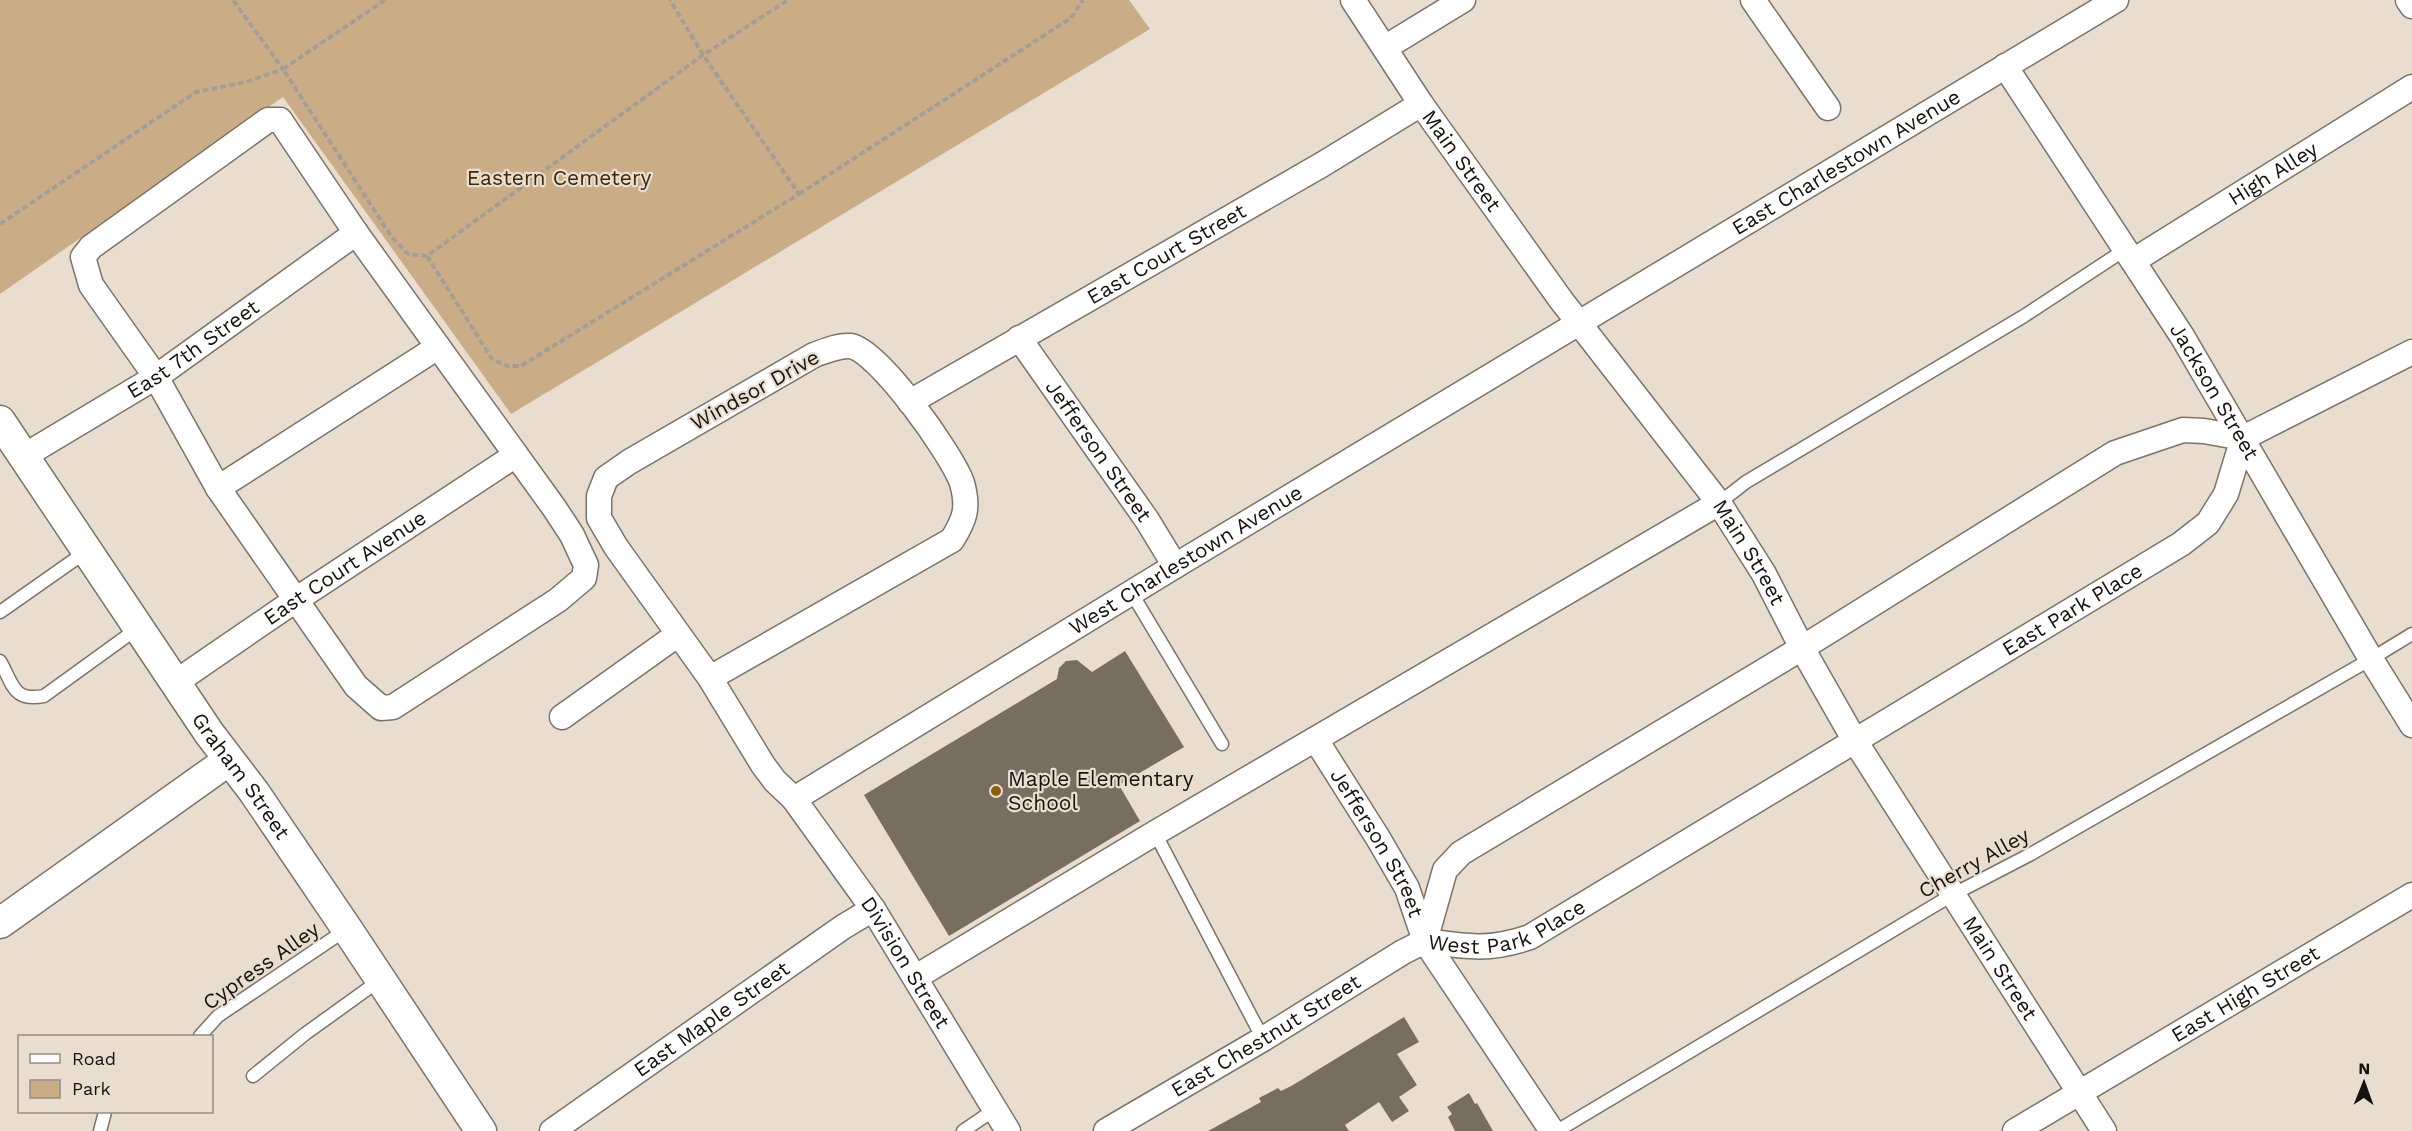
<svg xmlns="http://www.w3.org/2000/svg" width="2412" height="1131" font-family="'Work Sans',sans-serif">
<style>
.green{fill:#caad86}
.building{fill:#776d60}
.lines{fill:none;stroke-linecap:round;stroke-linejoin:round}
.service-casing{stroke:#7d7366;stroke-width:15}
.minor-casing{stroke:#7d7366;stroke-width:27}
.tertiary-casing{stroke:#7d7366;stroke-width:33}
.path{stroke:#a69d92;stroke-width:4;stroke-dasharray:6 3;stroke-linecap:butt}
.service{stroke:#fff;stroke-width:12}
.minor{stroke:#fff;stroke-width:24}
.tertiary{stroke:#fff;stroke-width:30}
.poi-dot{fill:#8e5f07;stroke:#e9ddcf;stroke-width:2}
.labels{text-anchor:middle;stroke-width:4.5;stroke-linejoin:round;paint-order:stroke}
.street-label{font-size:21px;fill:#16130e;stroke:#e9ddcf}
.park-label{font-size:21px;fill:#3d2807;stroke:#e9ddcf}
.poi-label{font-size:21px;fill:#16130e;stroke:#e9ddcf;text-anchor:start}
</style>
<rect width="100%" height="100%" fill="#e9ddcf"/>
<!-- green -->
<path class="green" d="M0,0H1129L1150,29L511,414L283,97L0,294Z"/>
<!-- building -->
<path class="building" d="M1125,651L1184,747L1119,785L1140,821L949,936L864,795L1057,679L1059,668L1066,661L1077,660L1092,672Z
M1404,1017L1419,1042L1397,1054L1417,1085L1399,1097L1409,1111L1392,1122L1379,1102L1345,1125L1349,1131H1208L1261,1102L1259,1098L1278,1088L1281,1091L1293,1085Z
M1469,1093L1475,1104L1477,1103L1493,1131H1455L1448,1117L1452,1114L1447,1107Z"/>
<g class="lines">
<!-- service casing -->
<g class="service-casing">
<path id="service" d="M1719,503L1746,482L2024,316L2126,249
M1131,592L1222,744
M0,612L87,551
M0,661C13,683 12,702 44,696L138,628
M1155,833L1263,1039
M200,1036L218,1016L347,929
M253,1076L305,1034L380,980
M100,1131L105,1112
M963,1131L994,1110
M1557,1131L1952,895L2031,854L2371,659L2412,634"/>
</g>
<!-- minor casing -->
<g class="minor-casing">
<g id="minor">
<path id="s1" d="M1353,0L1421,104L1561,300L1719,503L1764,574L1802,648L1855,741L2104,1131"/>
<path d="M1753,0L1828,108"/>
<path d="M2408,0L2412,6"/>
<path d="M1386,47L1463,0"/>
<path id="s2" d="M2005,66L2182,336L2371,659L2412,725"/>
<path d="M268,120H280L356,233L555,509L572,535L586,565L584,578L558,600L393,707L381,708L356,686L218,488L156,377L91,285L83,257L91,247Z"/>
<path id="s3" d="M2133,261L2412,87"/>
<path id="s4" d="M1019,338L1147,520L1175,566"/>
<path id="s5" d="M910,402L1323,164L1421,104"/>
<path id="s6" d="M24,456L156,377L356,233"/>
<path d="M218,488L438,347"/>
<path id="s7" d="M710,678L952,540C965,519 969,508 962,483C953,456 878,349 850,346C839,345 825,351 814,355L629,462L606,478L599,496V518L616,547L710,678L763,765L775,781L794,799L873,909L1008,1131"/>
<path id="s8" d="M176,682L297,599L516,455"/>
<path d="M562,717L677,635"/>
<path id="s9" d="M1316,740L1378,838L1407,888L1425,941L1552,1131"/>
<path id="s10" d="M794,799L1175,566L2116,0"/>
<path d="M1425,941L1445,870L1461,853L1802,648L2115,453L2183,430L2204,431L2243,438L2412,352"/>
<path id="s11" d="M1425,941C1467,947 1489,951 1530,937L2181,544L2208,523L2226,494L2243,438"/>
<path d="M916,977L1155,833L1719,503"/>
<path id="s12" d="M552,1131L843,927L873,909"/>
<path id="s13" d="M1106,1131L1263,1039L1403,952L1425,941"/>
<path id="s14" d="M2015,1131L2412,895"/>
</g>
</g>
<!-- tertiary casing -->
<g class="tertiary-casing">
<g id="tertiary">
<path id="s15" d="M0,421L209,733L254,792L347,929L481,1131"/>
<path d="M0,923L229,760"/>
</g>
</g>
<!-- path -->
<path class="path" d="M385,0L283,69L391,236L408,254L427,256L703,55L788,0
M799,194L1071,18L1083,0
M0,224L196,92L246,82L283,69L233,0
M427,256L492,359L507,366H521L799,194L703,55L670,0"/>
<!-- service -->
<use href="#service" class="service"/>
<!-- minor -->
<use href="#minor" class="minor"/>
<!-- tertiary -->
<use href="#tertiary" class="tertiary"/>
</g>
<!-- markers -->
<circle class="poi-dot" cx="996" cy="791" r="6"/>
<g class="labels">
<!-- street labels -->
<g class="street-label">
<text dy="7" stroke="none"><textPath href="#s1" startOffset="194">Main Street</textPath></text>
<text dy="7" stroke="none"><textPath href="#s10" startOffset="1230">East Charlestown Avenue</textPath></text>
<text dy="7" stroke="none"><textPath href="#s3" startOffset="165">High Alley</textPath></text>
<text dy="7" stroke="none"><textPath href="#s5" startOffset="296">East Court Street</textPath></text>
<text dy="7" stroke="none"><textPath href="#s6" startOffset="200">East 7th Street</textPath></text>
<text transform="translate(755 390) rotate(-29)" y="7">Windsor Drive</text>
<text dy="7" stroke="none"><textPath href="#s2" startOffset="387">Jackson Street</textPath></text>
<text dy="7" stroke="none"><textPath href="#s4" startOffset="138">Jefferson Street</textPath></text>
<text dy="7" stroke="none"><textPath href="#s1" startOffset="680">Main Street</textPath></text>
<text dy="7" stroke="none"><textPath href="#s10" startOffset="459">West Charlestown Avenue</textPath></text>
<text dy="7" stroke="none"><textPath href="#s8" startOffset="204">East Court Avenue</textPath></text>
<text dy="7" stroke="none"><textPath href="#s11" startOffset="740">East Park Place</textPath></text>
<text dy="7" stroke="none"><textPath href="#s15" startOffset="429">Graham Street</textPath></text>
<text dy="7" stroke="none"><textPath href="#s9" startOffset="120">Jefferson Street</textPath></text>
<text transform="translate(1974 863) rotate(-29)" y="7">Cherry Alley</text>
<text dy="7" stroke="none"><textPath href="#s11" startOffset="86">West Park Place</textPath></text>
<text dy="7" stroke="none"><textPath href="#s7" startOffset="1380">Division Street</textPath></text>
<text transform="translate(261 966) rotate(-35)" y="7">Cypress Alley</text>
<text dy="7" stroke="none"><textPath href="#s1" startOffset="1166">Main Street</textPath></text>
<text dy="7" stroke="none"><textPath href="#s14" startOffset="268">East High Street</textPath></text>
<text dy="7" stroke="none"><textPath href="#s12" startOffset="195">East Maple Street</textPath></text>
<text dy="7" stroke="none"><textPath href="#s13" startOffset="186">East Chestnut Street</textPath></text>
</g>
<!-- park labels -->
<g class="park-label">
<text x="559" y="185">Eastern Cemetery</text>
</g>
<!-- poi labels -->
<g class="poi-label">
<text x="1008" y="786">Maple Elementary<tspan x="1008" dy="24">School</tspan></text>
</g>
</g>
<!-- legend -->
<rect x="18" y="1035" width="195" height="78" fill="#e9ddcf" stroke="#958c82" stroke-width="1.5"/>
<rect x="30" y="1054" width="30" height="9" fill="#ffffff" stroke="#958c82" stroke-width="1.5"/>
<text x="72" y="1065" font-size="18" fill="#16130e">Road</text>
<rect x="30" y="1080" width="30" height="18" fill="#caad86" stroke="#958c82" stroke-width="1.5"/>
<text x="72" y="1095" font-size="18" fill="#16130e">Park</text>
<!-- north arrow -->
<g transform="translate(2364 1083) rotate(1)" stroke="#e9ddcf" stroke-width="4.5" paint-order="stroke">
<path d="M0-4.5L10 22L0 15L-10 22Z" fill="#16130e"/>
<text y="-9" font-size="16" font-weight="bold" text-anchor="middle" fill="#16130e">N</text>
</g>
</svg>
